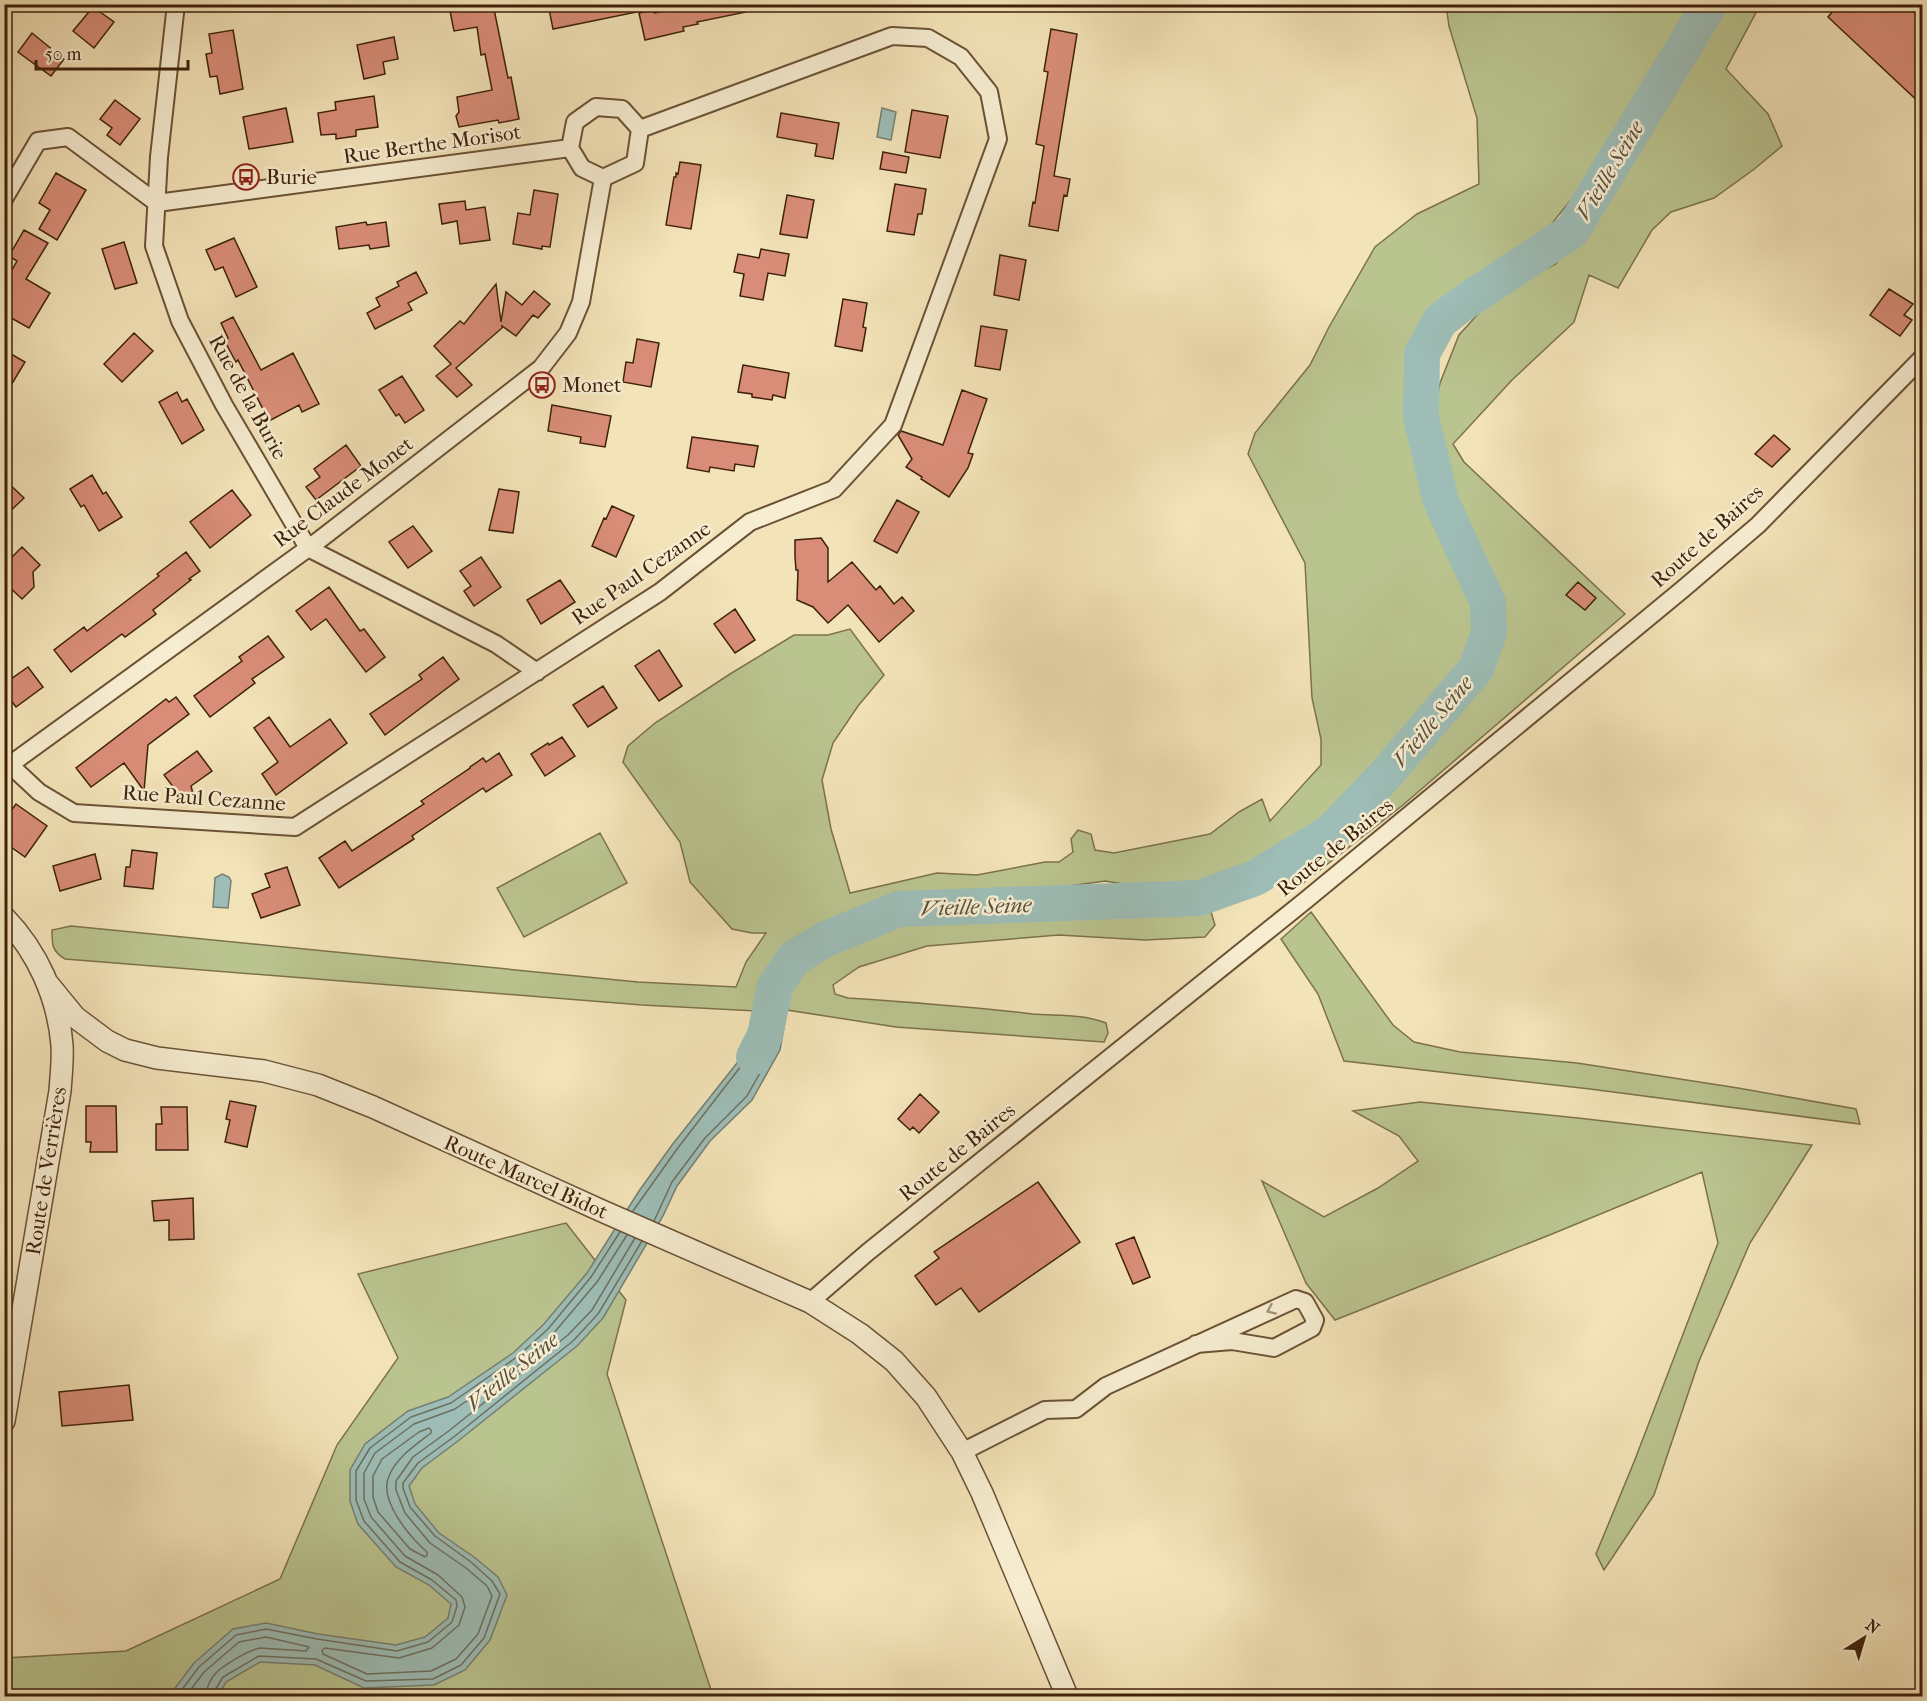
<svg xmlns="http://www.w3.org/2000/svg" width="1927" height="1701" font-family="'IM FELL French Canon',serif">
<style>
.green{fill:#bac48f;stroke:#7c724d;stroke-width:1.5}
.water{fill:#9dbdb6;stroke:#777f72;stroke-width:1.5}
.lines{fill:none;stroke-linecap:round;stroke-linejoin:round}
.shore{stroke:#6e6f60;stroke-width:1.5}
.river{stroke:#9dbdb6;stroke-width:36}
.building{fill:#d98d78;stroke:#3e210b;stroke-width:1.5}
.minor-casing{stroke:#6b5236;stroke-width:20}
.tertiary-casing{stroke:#6b5236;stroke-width:24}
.minor{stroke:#f7edd1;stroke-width:16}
.tertiary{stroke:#f7edd1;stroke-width:21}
.oneway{stroke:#a49178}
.labels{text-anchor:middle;stroke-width:5;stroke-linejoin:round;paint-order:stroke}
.street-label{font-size:21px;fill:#3e210b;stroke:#f7edd1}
.poi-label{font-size:21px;fill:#3e210b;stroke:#f7edd1;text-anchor:start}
.water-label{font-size:22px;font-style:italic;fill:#5a503e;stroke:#f7edd1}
</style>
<rect width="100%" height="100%" fill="#f3e3b8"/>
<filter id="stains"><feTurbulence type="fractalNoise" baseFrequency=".00333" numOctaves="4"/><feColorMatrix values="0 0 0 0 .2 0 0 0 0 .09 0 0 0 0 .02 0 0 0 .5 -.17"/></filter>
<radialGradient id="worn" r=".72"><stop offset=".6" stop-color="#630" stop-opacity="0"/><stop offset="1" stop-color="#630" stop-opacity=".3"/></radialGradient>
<!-- green -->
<path class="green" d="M1446,5H1695L1582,186L1550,226L1534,238L1466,281L1434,311L1412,348L1415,436L1432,508L1483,608L1482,639L1466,670L1410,739L1337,821L1300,845L1227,881L1174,892L1105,881L1025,892L922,897L842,919L792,947L771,969L756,1011L642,1005L65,959C52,951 52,945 52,930L71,926L638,982L736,987L746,962L766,933H752L732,929L690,882L680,842L623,762L628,746L655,723L730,674L794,635H828L850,629L884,675L858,706L833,743L822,780L831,829L850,893L937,873L977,875L1045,862H1059L1073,852L1071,839L1078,830L1091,834L1095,850L1114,853L1210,834L1239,812L1262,799L1270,821L1321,765V739L1312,698L1305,563L1248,454L1255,433L1310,365L1329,327L1375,247L1417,214L1479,184L1477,118L1449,26Z
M1722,5H1760L1726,69L1768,114L1782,146L1753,170L1714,198L1671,212L1652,230L1618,288L1589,275L1574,322L1512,380L1453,444L1464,462L1625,614L1403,805L1302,884L1267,881L1300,862L1347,828L1479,681L1497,639L1496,602L1455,506L1432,420L1440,383L1459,335L1497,293L1556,264Z
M600,833L627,883L524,937L497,888Z
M1195,911L1211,912L1215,925L1205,937L1145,940L1059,935L927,946L859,967L833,985L835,994L848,998C910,1002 972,1007 1033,1014C1058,1016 1083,1014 1106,1023L1108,1033L1104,1042L896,1027L787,1010L789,983L796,969L821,950L908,923L971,921L1051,915Z
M1311,912L1393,1025L1414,1042L1460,1052L1577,1063L1738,1088L1856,1109L1860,1124L1590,1089L1344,1061L1318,994L1281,939Z
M1420,1102L1578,1118L1812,1145L1750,1243L1699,1361L1654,1495L1604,1570L1596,1554L1634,1462L1718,1243L1702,1172L1552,1234L1335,1320L1306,1283L1262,1181L1324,1217L1378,1188L1418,1161L1399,1136L1353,1111Z
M566,1223L626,1300L607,1374L713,1696H5V1658L126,1651L280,1579L337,1445L398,1358L358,1274Z"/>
<!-- water -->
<path class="water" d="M882,108L896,112L891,140L877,137Z
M222,874L229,877L231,881L228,908L213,907L215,878Z
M787,1010L780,1050L752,1100L710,1141L677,1186L663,1216L603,1318L577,1346L458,1441L422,1468L409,1486L415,1504L439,1533L474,1557L498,1577L507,1595L490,1640L465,1670L434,1685L364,1688L315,1665L260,1662L226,1682L218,1696H169L194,1663L233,1629L266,1623L318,1634L396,1645L425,1637L448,1618L451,1604L429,1585L396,1567L358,1524L350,1501V1470L365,1444L408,1411L448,1397L513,1353L543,1325L587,1273L639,1191L672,1145L737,1063L747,1043L756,1011Z"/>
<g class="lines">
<!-- shore -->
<path class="shore" d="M633,1211L677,1149L741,1066L752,1045L761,1018L778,1017L779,1020L774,1048L747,1096L705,1138L672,1182L654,1221
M627,1235L597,1282L553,1334L522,1363L455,1409L414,1424L375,1453L364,1473V1499L371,1517L405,1556L438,1575L462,1597L465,1607L459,1625L432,1648L399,1658L325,1648L322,1650L323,1654L367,1674L431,1671L456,1659L478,1634L492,1596L487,1586L466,1568L430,1543L405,1513L396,1490V1481L413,1457L450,1430L568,1335L592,1310L635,1238
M429,1428L431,1430V1433C414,1446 397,1457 389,1476C378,1500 410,1537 427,1552V1555L425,1557L410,1549L378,1512L373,1497V1476L382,1459L419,1432Z
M177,1696L199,1667L236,1635L266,1629L317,1639L397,1651L428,1642L452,1622L457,1606L456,1600L432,1580L400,1562L364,1521L356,1500V1471L370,1448L411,1417L451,1403L517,1357L548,1329L591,1277L620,1232
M186,1696L204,1672L239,1642L266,1637L309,1647L306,1651L260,1648C249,1650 226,1664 218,1671C211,1677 206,1688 206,1696
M213,1696L214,1692L223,1677L259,1656L316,1659L366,1681L433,1679L461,1665L484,1638L500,1594L492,1581L471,1562L435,1536L410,1507L403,1488V1483L418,1463L455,1436L573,1341L598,1314L642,1241"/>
<!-- river -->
<path class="river" d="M754,1057L765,1035L775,986L794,958L826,939L899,909L1199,898L1255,878L1331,832L1387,773L1476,669L1489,633L1488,603L1441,501L1421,417L1422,354L1440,321L1459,306L1572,231L1710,4"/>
</g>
<!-- building -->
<path class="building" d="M465,4H493L508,78L511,77L519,119L499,123L498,120L459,127L456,116L459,112L457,97L492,90L485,54L481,55L477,27L454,31L450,11L465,8Z
M548,4H637V12L553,29Z
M678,4H745L746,12L697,22L698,24L683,27L684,31L645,40L639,13L651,11L655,13L679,8Z
M1839,4H1906L1923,20V106L1828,17Z
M93,7L114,22L94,48L73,31Z
M1051,29L1077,34L1054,176L1070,179L1067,196L1064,195L1058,231L1029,226L1033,202L1035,203L1044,146L1036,144L1048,72L1044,71Z
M233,30L243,89L220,94L217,76L210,77L206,54L212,53L209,34Z
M32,33L64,59L51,76L18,52Z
M394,37L398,59L383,62L385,74L364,79L357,45Z
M374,96L378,127L356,130V136L336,139V134L321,135L318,113L336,110L335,102Z
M115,100L140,119L120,145L107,135L112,128L100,119Z
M286,108L293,142L249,149L243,117Z
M912,110L948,116L940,158L905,152Z
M781,113L839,123L833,159L815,156L817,144L777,137Z
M883,152L909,157L906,173L880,169Z
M680,162L701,165L691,229L666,225L674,177H676V173L678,174Z
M56,173L86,190L57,240L39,229L50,210L39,203Z
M895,184L926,189L922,214H918L914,235L887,231Z
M534,190L558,194L550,247L542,246V249L513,244L518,213L530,215Z
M787,195L814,200L807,238L780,234Z
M465,201L466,210L485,207L490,240L460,244L457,221L442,224L439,204Z
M366,222L367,225L386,222L389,246L370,249L369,245L339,249L336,227Z
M24,230L48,243L26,279L50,293L29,328L4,314V284L17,261L9,256Z
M234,238L257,287L236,297L223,267L215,270L206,250Z
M124,242L137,283L115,289L102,249Z
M761,249L789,254L785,276L768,273L763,300L740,296L744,274L734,272L738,254L759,258Z
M1000,255L1026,260L1019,300L994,295Z
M416,272L427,293L408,303L412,310L375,329L367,313L380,306L376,298L399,286L397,282Z
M496,284L501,322L506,292L522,305L534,291L550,304L538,318L533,315L516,336L502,326V328L456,368L472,385L457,397L436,376L451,364L434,346L460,321L464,324Z
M1889,289L1913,304L1904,315L1912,320L1900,336L1870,315Z
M843,299L867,303L863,327L866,328L862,351L835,346Z
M233,317L261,370L293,353L319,404L302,412L299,405L269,421L238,360L236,362L224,340L228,338L221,323Z
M981,326L1007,330L1000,370L975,366Z
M134,333L153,351L122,382L104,364Z
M637,339L659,343L651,387L623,382L626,362L633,363Z
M4,350L25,362L4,397Z
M743,365L789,373L785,398L773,395L772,400L752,397V394L738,392Z
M402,376L424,410L405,423L399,414L396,416L379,390Z
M962,390L987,399L968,453L973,454L968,468L949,497L921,479L922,477L906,467L912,459L898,435L901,431L943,445Z
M177,392L182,402L187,399L204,430L182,444L159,402Z
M552,405L611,416L605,447L580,443L581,437L548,431Z
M1774,435L1790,449L1772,467L1755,454Z
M692,437L758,446L754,467L735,464L734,471L710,467L709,472L687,468Z
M346,445L361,466L316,500L306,487L320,477L314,469Z
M92,475L103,494L106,492L122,517L99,531L84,505L81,507L70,489Z
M4,479L24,498L4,517Z
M499,489L519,492L513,533L489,530Z
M232,490L251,515L210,548L190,522Z
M897,500L919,512L897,553L874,541Z
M612,506L634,516L616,557L592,546L604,518L606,519Z
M413,526L432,551L408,568L389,542Z
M821,538L828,548V582L852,562L876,590L880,586L894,604L902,597L914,611L879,642L848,605L828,623L813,607L797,600L798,570H796L795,557V540Z
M22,547L40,565L33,572L34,587L22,599L4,582V565Z
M186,552L200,571L189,579L191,580L153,610L156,614L125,637L122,634L71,672L54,650L84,627L87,631L159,576L157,574Z
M481,557L501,587L474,606L464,591L471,586L460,571Z
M560,580L575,602L541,624L527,600Z
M1578,582L1596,598L1585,610L1566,595Z
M329,587L360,631L364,629L385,657L366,672L326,619L311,630L296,611Z
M735,609L755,640L735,653L714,624Z
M268,636L284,657L252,679L255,683L210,717L194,696L242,661L239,657Z
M659,650L682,686L659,701L635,666Z
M443,657L459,679L385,735L370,714L422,679L419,675Z
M28,667L43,687L16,707L4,691V684Z
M603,686L617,708L588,727L573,705Z
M176,697L189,714L148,745L144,791L124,763L91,787L76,768L166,699L169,702Z
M269,717L290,747L330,719L347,743L276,795L262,774L278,762L254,728Z
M562,737L575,756L545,776L531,754L548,743L549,745Z
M197,751L212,771L191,786L196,805L177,792L164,775Z
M499,753L512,775L486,792L483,788L412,836L414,839L339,888L319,858L345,841L352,851L424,804L421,801L470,768V767L483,758L486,762Z
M16,804L47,826L25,857L4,842V820Z
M132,850L157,853L153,889L124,886L126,867H130Z
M95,854L101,879L60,891L53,866Z
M287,867L300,905L261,918L252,894L270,887L265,874Z
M920,1094L939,1112L919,1133L913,1127L910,1130L898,1119Z
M230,1101L256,1106L247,1147L225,1142L230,1120L226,1119Z
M86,1106H116L117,1152H90L91,1142H86Z
M161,1107H187L188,1150H156V1124H162Z
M1038,1182L1080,1242L979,1312L961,1288L936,1305L915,1276L939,1258L934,1252Z
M193,1198L194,1239L169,1240V1220L154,1221L152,1201Z
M1134,1237L1150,1277L1133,1284L1116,1244Z
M129,1385L133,1420L62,1426L59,1392Z"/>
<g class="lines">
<!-- minor casing -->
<g class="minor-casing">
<path id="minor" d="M176,4L159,157L154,246L180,321L224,405L308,548L496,644L537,672
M596,107L622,109L640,129L635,163L603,178L582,168L570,148L575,122Z
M4,199L38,141L68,137L157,203
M157,203L570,148
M10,765L39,792L74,813L295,827L660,592L750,522L834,489L893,425L998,139L989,92L961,57L928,38L892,36L640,129
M4,769L318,541L541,368L568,333L581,302L603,178
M810,1302L868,1252L1306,900L1683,589L1758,525L1922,358
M962,1452L1045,1410L1076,1409L1106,1386L1296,1299L1305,1302L1315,1320L1312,1328L1274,1348L1232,1341L1196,1344"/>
</g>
<!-- tertiary casing -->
<g class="tertiary-casing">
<path id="tertiary" d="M4,917C37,951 58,997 62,1045C63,1060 61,1076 60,1091L4,1421
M48,984L75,1017L107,1041L125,1050L157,1058L264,1071L318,1085L373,1107L602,1211L810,1302L860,1334L894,1361L926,1397L962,1452L982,1493L1067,1696"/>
</g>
<!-- minor -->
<use href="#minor" class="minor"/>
<!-- tertiary -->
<use href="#tertiary" class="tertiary"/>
</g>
<!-- one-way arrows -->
<defs><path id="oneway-chevron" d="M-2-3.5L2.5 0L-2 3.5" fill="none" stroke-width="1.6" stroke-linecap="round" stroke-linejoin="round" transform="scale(1.5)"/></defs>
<use class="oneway" href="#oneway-chevron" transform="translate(1271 1310) rotate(156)"/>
<!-- icons -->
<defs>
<g id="bus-ring" transform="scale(1.35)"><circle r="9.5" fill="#f7edd1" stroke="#8f2418" stroke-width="1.5"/><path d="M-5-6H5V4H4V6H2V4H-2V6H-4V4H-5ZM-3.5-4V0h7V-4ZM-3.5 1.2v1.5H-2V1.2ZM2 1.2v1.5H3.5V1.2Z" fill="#8f2418"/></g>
</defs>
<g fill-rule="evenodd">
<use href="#bus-ring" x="246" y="177"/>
<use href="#bus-ring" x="542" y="385"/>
</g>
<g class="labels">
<!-- street labels -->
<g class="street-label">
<text transform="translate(432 144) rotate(-8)" y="7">Rue Berthe Morisot</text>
<text transform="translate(248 397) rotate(61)" y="7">Rue de la Burie</text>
<text transform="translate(343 492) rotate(-37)" y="7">Rue Claude Monet</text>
<text transform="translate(1707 536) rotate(-42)" y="7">Route de Baires</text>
<text transform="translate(641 573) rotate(-35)" y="7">Rue Paul Cezanne</text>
<text transform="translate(204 798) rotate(4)" y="7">Rue Paul Cezanne</text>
<text transform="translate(1335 847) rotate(-39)" y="7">Route de Baires</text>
<text transform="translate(957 1152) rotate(-39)" y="7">Route de Baires</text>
<text transform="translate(46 1171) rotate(-81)" y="7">Route de Verrières</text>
<text transform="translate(526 1177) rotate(24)" y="7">Route Marcel Bidot</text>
</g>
<!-- poi labels -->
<g class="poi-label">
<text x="266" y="184">Burie</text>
<text x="562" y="392">Monet</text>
</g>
<!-- water labels -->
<g class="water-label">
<text transform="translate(1609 170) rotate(-59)" y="8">Vieille Seine</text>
<text transform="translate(1432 721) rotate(-50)" y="8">Vieille Seine</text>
<text transform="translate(976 906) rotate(-2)" y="8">Vieille Seine</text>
<text transform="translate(512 1371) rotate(-39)" y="8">Vieille Seine</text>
</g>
</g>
<!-- margin -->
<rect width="1927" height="1701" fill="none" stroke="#f3e3b8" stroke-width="24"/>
<rect x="6" y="6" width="1915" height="1689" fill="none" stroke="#3e210b" stroke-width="3"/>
<rect x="12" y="12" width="1903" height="1677" fill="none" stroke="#3e210b" stroke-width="1.5"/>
<!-- north arrow -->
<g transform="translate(1864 1638) rotate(37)" stroke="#f7edd1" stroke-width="4.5" paint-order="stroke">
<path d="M0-4.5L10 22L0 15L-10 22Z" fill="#3e210b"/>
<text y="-9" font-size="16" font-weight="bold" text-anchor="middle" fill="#3e210b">N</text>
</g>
<!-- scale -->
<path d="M36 60v9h152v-9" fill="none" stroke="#3e210b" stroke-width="3"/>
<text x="45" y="60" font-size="18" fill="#3e210b" stroke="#f7edd1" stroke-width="4.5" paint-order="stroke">50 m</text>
<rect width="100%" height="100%" filter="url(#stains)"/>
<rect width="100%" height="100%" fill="url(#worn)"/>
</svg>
